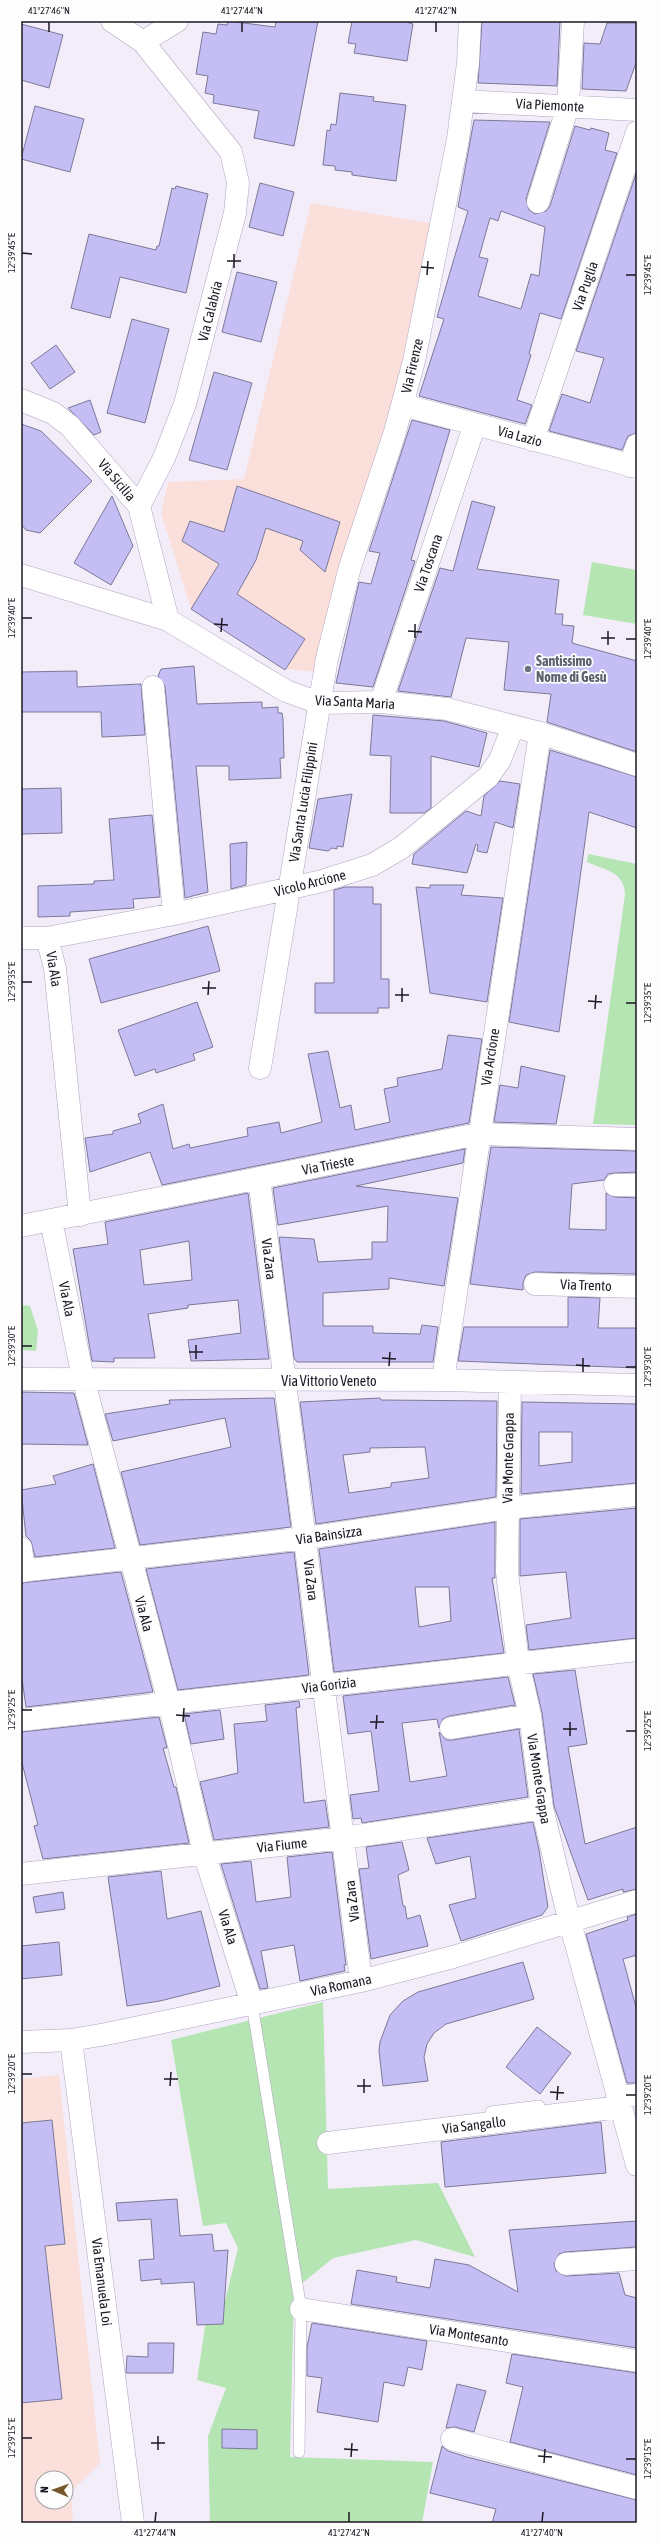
<svg xmlns="http://www.w3.org/2000/svg" width="658" height="2544" font-family="'Asap Condensed',sans-serif">
<style>
.education{fill:#fadfda;fill-rule:evenodd}
.green{fill:#b4e5b3}
.building{fill:#c4bef5;stroke:#7c7997;fill-rule:evenodd}
.lines{fill:none;stroke-linecap:round;stroke-linejoin:round}
.lane-casing{stroke:#b1a4c1;stroke-width:12}
.street-casing{stroke:#b1a4c1;stroke-width:23}
.secondary-casing{stroke:#b1a4c1;stroke-width:23}
.lane{stroke:#fff;stroke-width:11}
.street{stroke:#fff;stroke-width:22}
.secondary{stroke:#fff;stroke-width:22}
.ticks{fill:none;stroke:#1c1722;stroke-width:1.5}
.worship-dot{fill:#6b7280;stroke:#fdfdfd;stroke-width:1.5}
.labels{text-anchor:middle;stroke-width:3.5;stroke-linejoin:round;paint-order:stroke}
.street-label{font-size:14px;fill:#1c1722;stroke:#fdfdfd}
.worship-label{font-size:14px;font-weight:bold;fill:#5b616d;stroke:#fdfdfd;text-anchor:start}
.neatline{fill:none;stroke:#1c1722;stroke-width:1.5}
.ticks-label{font-size:10px;text-anchor:middle;fill:#1c1722}
</style>
<rect width="100%" height="100%" fill="#f3edfa"/>
<!-- education -->
<path class="education" d="M311,203L434,224L406,359L340,564L316,672L285,669L191,609L161,513L168,482L244,479Z
M59,2075L100,2463L71,2492L73,2523H21V2079ZM42,2478H66V2502H42Z"/>
<!-- green -->
<path class="green" d="M592,562L637,570V624L583,615Z
M588,854L637,864V1125L593,1124L625,895C625,872 605,870 587,862Z
M21,1305L30,1306L38,1331L36,1351L21,1350Z
M323,2002L328,2189L438,2183L475,2257L416,2240L333,2258L294,2290L290,2457L433,2462L422,2523H210L208,2436L226,2388L197,2380L206,2321L220,2322L238,2248L226,2223L203,2226L171,2040Z"/>
<!-- building -->
<path class="building" d="M228,21L275,27L276,21H318L294,146L254,138L259,111L213,103L214,95L205,93L208,76L196,74L203,32L216,34L218,24L227,25Z
M352,21H403L413,24L407,61L354,53L356,44L348,43Z
M482,21H560L557,86L478,83Z
M607,23H637V60L626,91L582,89L584,43L600,44Z
M21,24L63,35L49,88L21,80Z
M340,93L374,97L373,101L406,105L396,181L352,175V172L335,170V166L323,165L327,130L330,131L331,124L336,125Z
M35,106L84,119L70,172L21,159Z
M474,120L550,122L526,199L529,210L535,214L546,211L550,206L575,126L590,130L591,128L609,133L605,150L617,153L561,319L540,313L529,354L531,355L517,400L532,405L525,424L419,396L444,319L437,317L468,211L458,207ZM501,211L545,227L539,276L531,274L521,309L478,296L488,259L479,257L490,218L498,221Z
M637,171V433L628,436L622,450L549,431L562,394L590,403L604,358L576,351Z
M260,183L294,192L283,236L249,227Z
M176,186L208,194L186,293L120,277L110,318L71,308L89,234L156,250L157,246H159L172,188L175,189Z
M237,272L277,282L261,342L222,332Z
M132,319L169,329L145,423L107,413Z
M56,345L75,372L50,389L31,363Z
M214,372L252,383L227,470L189,460Z
M90,400L101,432L94,435L68,408Z
M412,420L450,430L411,560L415,561L373,687L336,683L359,582L371,584L380,553L369,551Z
M21,424L41,431L92,481L40,533L26,530L21,524Z
M237,486L340,522L325,572L300,550L303,541L266,528L256,560L237,594L305,639L285,670L191,609L219,564L182,541L190,521L224,532Z
M112,496L133,546L111,585L74,563Z
M472,501L495,507L477,569L559,580L555,614H563L562,625L574,626L572,643L637,661V752L547,722L551,694L504,690L509,642L466,638L451,697L398,691L440,568L453,571Z
M194,666L197,704L262,702V708L278,707V713H282L283,719L284,758H280L281,778L229,780V766H196L208,892L185,898L165,686L158,676L161,669Z
M77,671V687L141,684L145,735L102,737L101,712H21V672Z
M373,715L444,721L487,733L479,767L431,756V808L424,813H390L391,756L370,755Z
M550,750L637,777V828L589,812L559,1032L509,1022Z
M500,781L520,784L513,828L495,822L487,853L477,851L478,845L476,844L467,873L412,864L414,854L466,811L481,816L484,796Z
M61,788L62,833L21,834V789Z
M352,794L343,847L337,846V849L332,848L328,851L309,848L318,799Z
M152,815L160,897L133,899L134,908L70,912V916L38,917V886L94,884V881L114,880L109,819Z
M247,842L246,885L231,889L230,844Z
M430,885H464L461,895L503,898L487,1002L430,993L416,887L430,888Z
M345,887H373V904H381V979H389V1008H378V1013H315V983H334V890Z
M208,926L220,971L101,1003L89,959Z
M197,1002L213,1047L193,1054L195,1060L156,1073L155,1069L135,1076L118,1030Z
M448,1035L482,1039L469,1123L162,1185L150,1152L90,1172L85,1138L113,1134V1131L141,1123L138,1114L163,1104L173,1149L189,1144L190,1148L248,1136L247,1128L279,1122L281,1133L322,1122L308,1054L328,1051L340,1108L351,1105L355,1130L390,1122L384,1089L398,1086L397,1078L442,1069Z
M521,1066L565,1076L556,1124L494,1122L500,1085L518,1088Z
M491,1147L637,1151V1172L615,1173L608,1174L604,1180L572,1184L569,1229L606,1230V1193L615,1197L637,1198V1274L535,1272L526,1275L523,1283V1290L470,1284Z
M465,1149L463,1163L356,1186L458,1198L444,1286L389,1278V1289L323,1293V1326H373V1333L420,1334L422,1325L438,1327L433,1362H297L294,1358L279,1237L314,1239L318,1262L372,1259V1242H387L388,1206L278,1225L273,1188Z
M248,1193L269,1359L191,1361L188,1340L241,1333L238,1300L188,1305V1308L148,1314L155,1358H114V1362L92,1361L73,1249L108,1244L105,1222ZM189,1241L192,1280L144,1285L140,1250Z
M568,1297L600,1298L598,1328H637V1368L458,1361L464,1327H568Z
M21,1392L74,1393L88,1445L21,1444Z
M274,1398L291,1527L140,1545L121,1472L231,1447L225,1418L113,1441L105,1414L170,1404L169,1400Z
M380,1398L381,1400L497,1401L496,1497L316,1524L300,1402ZM425,1447L429,1478L391,1483V1487L349,1493L343,1455L370,1452V1448Z
M522,1402L637,1404V1483L521,1494ZM539,1432H572V1462L539,1466Z
M93,1464L115,1548L35,1557L31,1541L26,1536L21,1490L56,1484L53,1476Z
M637,1508V1638L529,1650L526,1625L571,1618L566,1572L520,1576V1519Z
M495,1522V1578H492L504,1653L334,1672L319,1549ZM415,1587H449L451,1621L419,1627Z
M294,1552L309,1675L178,1690L146,1569Z
M121,1572L153,1692L26,1707L21,1672V1583Z
M575,1670L587,1744L568,1747L585,1844L637,1827V1889L623,1892V1889L588,1900L554,1806L542,1713L533,1674Z
M508,1677L515,1705L449,1716L443,1719L439,1728L437,1719L402,1723L410,1782L447,1776L439,1732L446,1740H453L519,1729L528,1797L362,1823L361,1818L353,1819L350,1795L379,1791L371,1731L348,1734L343,1696Z
M299,1701L300,1707L296,1708L304,1803L325,1800L329,1827L214,1840L200,1782L238,1773L234,1724L267,1721L265,1705Z
M220,1710L224,1739L191,1744L184,1714Z
M159,1717L167,1748H163L174,1787H176L189,1843L43,1859L34,1826L38,1825L21,1759V1732Z
M533,1822L539,1850L548,1907L542,1915L461,1941L449,1905L476,1898L470,1856L436,1864L427,1838Z
M402,1842L409,1870L398,1875L403,1906H405L407,1919L420,1915L428,1946L371,1959L359,1869L369,1868L366,1847Z
M332,1852L346,1965H344L345,1971L300,1981L294,1945L261,1951L268,1988L260,1989L221,1864L251,1861L256,1902L291,1897L287,1857Z
M161,1871L167,1919L201,1911L220,1986L160,2001L127,2006L108,1877Z
M63,1892L65,1909L36,1913L33,1897Z
M637,1914V1955L623,1959L637,2011V2083H627L586,1934L628,1920L627,1917Z
M59,1942L62,1975L21,1979V1946Z
M523,1962L534,1999L446,2024L434,2033L427,2044L424,2057L428,2081L383,2086L379,2051L380,2042L390,2015L403,2001L418,1992Z
M537,2027L571,2053L540,2094L506,2067Z
M52,2120L65,2244L45,2246L62,2399L21,2403V2123Z
M601,2122L606,2173L445,2187L441,2142Z
M177,2199L180,2236L212,2234L214,2251L228,2250L223,2324L197,2325L194,2282L161,2284V2279L141,2281L139,2260L154,2259L151,2219L118,2221L116,2203Z
M637,2221V2247L565,2252L559,2254L554,2264L556,2271L566,2276L619,2273L625,2295L637,2298V2348L351,2304L357,2270L397,2277L396,2282L430,2288L435,2259L469,2265L518,2292L509,2230Z
M312,2323L427,2341L422,2370L408,2367L404,2386L384,2382L378,2422L317,2412L322,2378L307,2376V2347Z
M148,2343H174L173,2373H126L127,2356L148,2357Z
M512,2354L637,2373V2475L510,2442L523,2387L506,2383Z
M457,2384L486,2391L474,2432L455,2427L446,2428Z
M222,2429L257,2430V2449L222,2448Z
M442,2446L448,2451L467,2457L637,2500V2523H492L496,2509L430,2493Z"/>
<g class="lines">
<!-- lane casing -->
<g class="lane-casing">
<path id="lane" d="M252,2004L301,2309L299,2452
M491,2112L539,2106"/>
</g>
<!-- street casing -->
<g class="street-casing">
<path id="street" d="M112,21L143,42L177,21
M464,101L637,110
M538,202L568,106L573,21
M21,400L53,413L70,426L139,506L168,620
M403,405L637,467
M533,440L637,132
M630,466L637,445
M139,506L164,458L185,404L235,213L238,183L231,152L143,42
M153,687L174,914
M381,702L475,424
M21,938H47L174,914L322,881L372,865L401,848L488,777L500,760L513,727
M47,938L55,968L80,1215
M260,1068L327,658L350,567L394,435L414,361L458,139L468,63L470,21
M259,1178L361,1981
M615,1185H637
M51,1220L83,1378L169,1703L204,1853L252,2004
M21,1226L478,1134L637,1139
M535,1284L637,1287
M21,1379L443,1380L637,1385
M443,1380L540,733
M510,1383L507,1572L518,1663L530,1715L542,1808L569,1919L637,2165
M21,1548L24,1571
M21,1571L306,1538L507,1508L637,1495
M21,1720L637,1650
M451,1728L530,1715
M21,1874L344,1838L542,1808
M71,2040L133,2523
M21,2042L71,2040L106,2034L361,1981L453,1957L637,1901
M617,2097L637,2095
M328,2143L620,2107
M566,2264L637,2259
M301,2309L637,2361
M452,2439L637,2488"/>
</g>
<!-- secondary casing -->
<g class="secondary-casing">
<path id="secondary" d="M21,575L168,620L286,691L319,703L381,702L447,709L540,733L637,765"/>
</g>
<!-- lane -->
<use href="#lane" class="lane"/>
<!-- street -->
<use href="#street" class="street"/>
<!-- secondary -->
<use href="#secondary" class="secondary"/>
</g>
<!-- ticks -->
<path class="ticks" d="M49,32V22M242,32V22M436,32V22M22,253L32,254M227,261H241M421,267L434,268M234,268V254M427,275L428,261M626,275H636M22,618H32M214,624L228,625M408,631L422,632M221,632L222,618M415,638V624M601,638H615M626,639H636M608,645V631M22,982H32M202,988H216M208,995L209,981M395,995H409M588,1001L602,1002M402,1002V988M626,1003H636M595,1009L596,995M22,1346H32M189,1352H203M382,1358L396,1359M196,1359V1345M576,1365L590,1366M389,1366L390,1352M626,1367H636M583,1372V1358M22,1710H32M176,1715L190,1716M183,1722L184,1708M370,1722H384M376,1729L377,1715M563,1729H577M626,1731H636M570,1736V1722M22,2074H32M164,2079H178M170,2086L171,2072M357,2086H371M550,2092L564,2093M364,2093V2079M626,2095H636M557,2100L558,2086M22,2438H32M151,2443H165M344,2449L358,2450M158,2450V2436M538,2456L552,2457M351,2457L352,2443M626,2459H636M544,2463L545,2449M155,2522L156,2512M349,2522V2512M542,2522L543,2512"/>
<!-- markers -->
<circle class="worship-dot" cx="528" cy="669" r="4"/>
<g class="labels">
<!-- street labels -->
<g class="street-label">
<text transform="translate(550 105) rotate(3)" y="5">Via Piemonte</text>
<text transform="translate(585 286) rotate(-71)" y="5">Via Puglia</text>
<text transform="translate(210 311) rotate(-76)" y="5">Via Calabria</text>
<text transform="translate(412 366) rotate(-77)" y="5">Via Firenze</text>
<text transform="translate(520 436) rotate(15)" y="5">Via Lazio</text>
<text transform="translate(117 480) rotate(50)" y="5">Via Sicilia</text>
<text transform="translate(428 563) rotate(-71)" y="5">Via Toscana</text>
<text transform="translate(355 702) rotate(3)" y="5">Via Santa Maria</text>
<text transform="translate(303 802) rotate(-81)" y="5">Via Santa Lucia Filippini</text>
<text transform="translate(310 883) rotate(-14)" y="5">Vicolo Arcione</text>
<text transform="translate(54 969) rotate(81)" y="5">Via Ala</text>
<text transform="translate(490 1057) rotate(-81)" y="5">Via Arcione</text>
<text transform="translate(328 1165) rotate(-11)" y="5">Via Trieste</text>
<text transform="translate(269 1259) rotate(83)" y="5">Via Zara</text>
<text transform="translate(586 1285) rotate(2)" y="5">Via Trento</text>
<text transform="translate(67 1299) rotate(79)" y="5">Via Ala</text>
<text x="329" y="1386">Via Vittorio Veneto</text>
<text transform="translate(508 1458) rotate(-89)" y="5">Via Monte Grappa</text>
<text transform="translate(329 1535) rotate(-8)" y="5">Via Bainsizza</text>
<text transform="translate(311 1580) rotate(83)" y="5">Via Zara</text>
<text transform="translate(144 1614) rotate(75)" y="5">Via Ala</text>
<text transform="translate(329 1685) rotate(-7)" y="5">Via Gorizia</text>
<text transform="translate(539 1779) rotate(81)" y="5">Via Monte Grappa</text>
<text transform="translate(282 1845) rotate(-6)" y="5">Via Fiume</text>
<text transform="translate(352 1901) rotate(-97)" y="5">Via Zara</text>
<text transform="translate(228 1927) rotate(73)" y="5">Via Ala</text>
<text transform="translate(341 1985) rotate(-12)" y="5">Via Romana</text>
<text transform="translate(474 2125) rotate(-7)" y="5">Via Sangallo</text>
<text transform="translate(102 2282) rotate(83)" y="5">Via Emanuela Loi</text>
<text transform="translate(469 2335) rotate(9)" y="5">Via Montesanto</text>
</g>
<!-- worship labels -->
<g class="worship-label">
<text x="536" y="666">Santissimo<tspan x="536" dy="16">Nome di Gesù</tspan></text>
</g>
</g>
<!-- border -->
<rect width="658" height="2544" fill="none" stroke="#fdfdfd" stroke-width="44"/>
<!-- north arrow -->
<g transform="translate(54 2490) rotate(272)"><circle r="19" fill="#fdfdfd" stroke="#a3a1a5"/>
<path d="M0-3L7 15L0 10L-7 15Z" fill="#75582b"/>
<text y="-6" font-size="11" font-weight="bold" text-anchor="middle" fill="#1c1722">N</text>
</g>
<rect x="22" y="22" width="614" height="2500" class="neatline"/>
<g class="ticks-label">
<text x="49" y="14">41°27'46"N</text>
<text x="242" y="14">41°27'44"N</text>
<text x="436" y="14">41°27'42"N</text>
<text transform="translate(11 253) rotate(-90)" y="4">12°39'45"E</text>
<text transform="translate(647 275) rotate(-90)" y="4">12°39'45"E</text>
<text transform="translate(11 618) rotate(-90)" y="4">12°39'40"E</text>
<text transform="translate(647 639) rotate(-90)" y="4">12°39'40"E</text>
<text transform="translate(11 982) rotate(-90)" y="4">12°39'35"E</text>
<text transform="translate(647 1003) rotate(-90)" y="4">12°39'35"E</text>
<text transform="translate(11 1346) rotate(-90)" y="4">12°39'30"E</text>
<text transform="translate(647 1367) rotate(-90)" y="4">12°39'30"E</text>
<text transform="translate(11 1710) rotate(-90)" y="4">12°39'25"E</text>
<text transform="translate(647 1731) rotate(-90)" y="4">12°39'25"E</text>
<text transform="translate(11 2074) rotate(-90)" y="4">12°39'20"E</text>
<text transform="translate(647 2095) rotate(-90)" y="4">12°39'20"E</text>
<text transform="translate(11 2438) rotate(-90)" y="4">12°39'15"E</text>
<text transform="translate(647 2459) rotate(-90)" y="4">12°39'15"E</text>
<text x="155" y="2536">41°27'44"N</text>
<text x="349" y="2536">41°27'42"N</text>
<text x="542" y="2536">41°27'40"N</text>
</g>
</svg>
